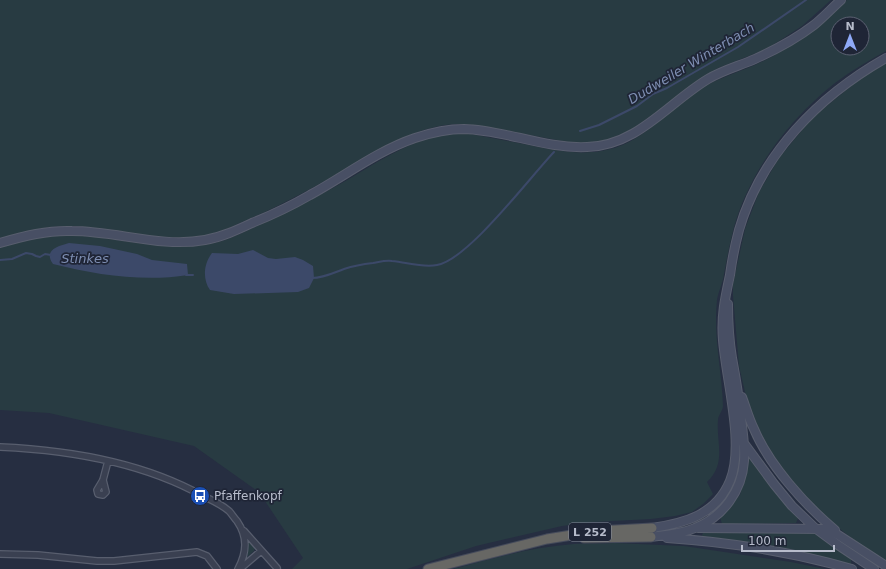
<svg xmlns="http://www.w3.org/2000/svg" width="886" height="569" font-family="'DejaVu Sans',sans-serif">
<style>
.green{fill:#283b42;fill-rule:evenodd}
.water{fill:#3c4969}
.lines{fill:none;stroke-linecap:round;stroke-linejoin:round}
.stream{stroke:#3c4969;stroke-width:2}
.minor-casing{stroke:#585e6e;stroke-width:8}
.secondary-casing{stroke:#585e6e;stroke-width:10}
.trunk-casing{stroke:#454b5b;stroke-width:11}
.minor{stroke:#3a4051;stroke-width:5.5}
.secondary{stroke:#484f64;stroke-width:8}
.trunk{stroke:#676764;stroke-width:9}
.labels{text-anchor:middle;stroke-width:3.5;stroke-linejoin:round;paint-order:stroke}
.shield{fill:#1f2536;stroke:#898f9e;stroke-width:1}
.shield-label{font-size:11px;font-weight:bold;fill:#b7bccb}
.poi-label{font-size:12px;fill:#b7bccb;stroke:#1f2536;text-anchor:start}
.water-label{font-size:13px;font-style:italic;fill:#7e8eb2;stroke:#1f2536}
</style>
<rect width="100%" height="100%" fill="#262e41"/>
<!-- green -->
<path class="green" d="M0,0H831L802,26L779,41L764,50L718,68L631,130L604,141L588,143H573C551,139 530,135 508,131C491,128 474,124 457,124C420,125 382,148 351,166C318,185 284,204 249,219C235,225 222,232 207,235C163,244 118,229 74,226C49,225 24,232 0,238Z
M847,0H886V51C868,61 851,71 835,83C789,119 750,171 734,227C730,242 727,258 724,274C723,283 718,292 717,300C713,336 722,371 723,406C723,411 718,415 718,420C716,443 727,463 707,482L713,494L703,504L692,512L675,516L651,519L593,522L562,526L476,546L407,569H292L303,558L259,492L194,446L49,413L0,410V247C23,241 47,235 71,235C123,237 177,257 228,239C236,236 244,232 253,228C283,215 312,199 342,183C380,161 420,132 466,133C487,137 508,141 529,145C553,150 577,155 601,151C642,145 661,115 692,94C712,80 734,74 755,65C790,50 819,25 847,0ZM838,24H862V48H838Z
M886,63V562L855,541L820,513L782,471L755,423L745,392L739,366L733,296V284L745,229L759,192L779,158L812,118L861,78Z
M750,456L799,516L796,523L722,524L720,517L740,495Z
M703,532L815,533L851,559V564L776,546L702,536Z
M250,542L254,548V551L247,557L248,543Z
M615,543L684,546L791,562L825,569H453C493,558 533,547 574,544C588,543 601,544 615,543Z"/>
<!-- water -->
<path class="water" d="M69,243L100,246L137,254L152,260L187,264L188,275C144,282 96,275 53,264C43,250 58,246 69,243Z
M253,250L268,258L276,259L295,257L303,260L313,266L314,278L309,288L298,292L234,294L210,290C202,279 204,263 212,253L238,254Z"/>
<g class="lines">
<!-- stream -->
<path class="stream" d="M580,131L599,125L637,106L653,94L667,88L738,47L806,0
M0,260L12,259L26,253L32,254L36,256L40,257L45,254L51,255
M186,275H193
M312,278C324,278 333,273 344,269C353,266 364,264 373,263C379,262 386,260 392,261C406,262 422,268 437,265C468,260 530,177 554,152"/>
<!-- minor casing -->
<g class="minor-casing">
<path id="minor" d="M0,447C69,450 142,462 203,496C212,500 222,505 229,511C232,514 234,518 237,521C248,537 247,552 238,569
M103,480L106,492L103,495L98,494L97,490L103,480L108,461
M244,531L277,568
M0,554L38,555L97,561H114L197,552L207,556L217,569
M241,568L261,551"/>
</g>
<!-- secondary casing -->
<g class="secondary-casing">
<path id="secondary" d="M0,243C24,236 48,230 72,231C117,231 160,248 205,240C222,237 237,230 252,223C272,215 291,206 310,195C345,176 377,151 415,138C430,133 448,129 464,129C505,130 545,149 587,147C637,146 668,103 708,79C723,70 739,66 755,59C775,50 797,38 814,25C824,17 832,8 841,0
M742,397C746,408 749,419 754,429C769,465 805,505 835,530
M743,442L774,484L792,506L815,528L838,545L874,569
M652,528C685,523 716,515 730,481C745,445 726,380 723,340C721,316 725,298 730,275C732,260 735,245 739,230C761,154 819,96 886,58
M698,528L825,529L832,531L886,566
M651,537C666,535 681,534 695,528C723,517 742,491 744,461C745,447 743,432 741,418C739,398 736,379 732,358C729,340 728,322 728,304
M667,538C730,542 792,552 852,569"/>
</g>
<!-- trunk casing -->
<g class="trunk-casing">
<path id="trunk" d="M584,538L651,537
M428,569L547,539L597,531L652,528"/>
</g>
<!-- minor -->
<use href="#minor" class="minor"/>
<!-- secondary -->
<use href="#secondary" class="secondary"/>
<!-- trunk -->
<use href="#trunk" class="trunk"/>
</g>
<!-- icons -->
<defs>
<g id="bus-disc" transform="scale(1)"><circle r="9.5" fill="#1a4fb4" stroke="#1f2536"/><path d="M-5-6H5V4H4V6H2V4H-2V6H-4V4H-5ZM-3.5-4V0h7V-4ZM-3.5 1.2v1.5H-2V1.2ZM2 1.2v1.5H3.5V1.2Z" fill="#fff"/></g>
</defs>
<g fill-rule="evenodd">
<use href="#bus-disc" x="200" y="496"/>
</g>
<g class="labels">
<!-- shield labels -->
<rect class="shield" x="569" y="523" width="42" height="18" rx="3"/>
<g class="shield-label">
<text x="590" y="536">L 252</text>
</g>
<!-- poi labels -->
<g class="poi-label">
<text x="214" y="500">Pfaffenkopf</text>
</g>
<!-- water labels -->
<g class="water-label">
<text transform="translate(691 63) rotate(-31)" y="5">Dudweiler Winterbach</text>
<text x="85" y="263">Stinkes</text>
</g>
</g>
<!-- north arrow -->
<g transform="translate(850 36)"><circle r="19" fill="#1f2536" stroke="#5c6172"/>
<path d="M0-3L7 15L0 10L-7 15Z" fill="#8fa9f8"/>
<text y="-6" font-size="11" font-weight="bold" text-anchor="middle" fill="#b7bccb">N</text>
</g>
<!-- scale -->
<path d="M742 545v6h92v-6" fill="none" stroke="#b7bccb" stroke-width="2"/>
<text x="748" y="545" font-size="12" fill="#b7bccb" stroke="#1f2536" stroke-width="3" paint-order="stroke">100 m</text>
</svg>
